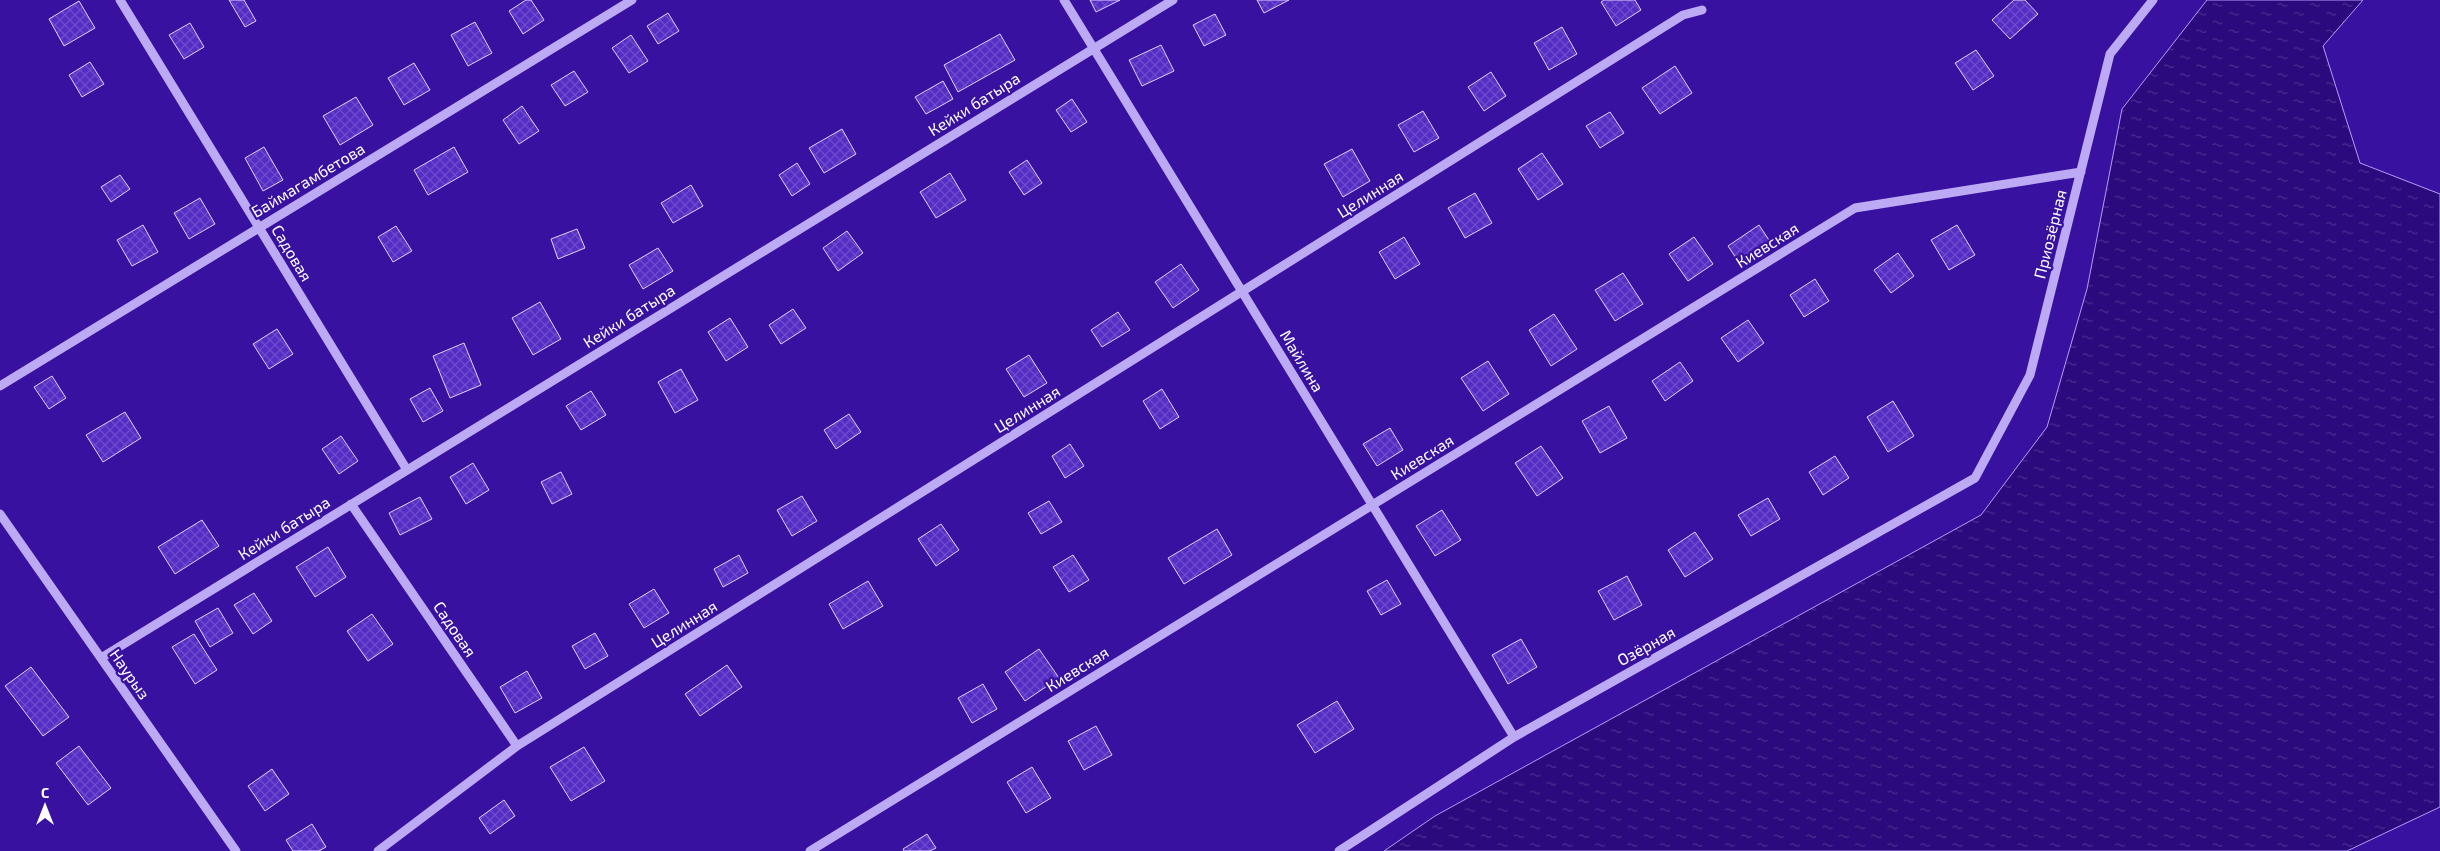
<svg xmlns="http://www.w3.org/2000/svg" width="2440" height="851" font-family="'Exo 2',sans-serif">
<style>
.water{fill:url(#water-ripples);stroke:#b39cf8}
.building{fill:url(#building-cross-hatch);stroke:#ded3fe}
.lines{fill:none;stroke-linecap:round;stroke-linejoin:round}
.minor{stroke:#bdaaf5;stroke-width:9}
.labels{text-anchor:middle;stroke-width:4.5;stroke-linejoin:round;paint-order:stroke}
.street-label{font-size:16px;fill:#fff;stroke:#3911a1}
</style>
<defs>
<pattern id="water-ripples" width="26" height="14" patternUnits="userSpaceOnUse" patternTransform="scale(1.25)"><rect width="26" height="14" fill="#2b0a7d"/><path d="M2 4q2-2 4 0t4 0M15 11q2-2 4 0t4 0" fill="none" stroke="#4b2f90"/></pattern>
<pattern id="building-cross-hatch" width="8" height="8" patternUnits="userSpaceOnUse" patternTransform="scale(1.25)"><rect width="8" height="8" fill="#552cc4"/><path d="M0 0l8 8M0 8l8-8" fill="none" stroke="#6e4ccd"/></pattern>
</defs>
<rect width="100%" height="100%" fill="#3911a1"/>
<!-- water -->
<path class="water" d="M2207,0H2363L2323,46L2360,163L2440,194V807L2347,851H1384L1435,816L1981,515L2047,427L2087,289L2122,109Z"/>
<!-- building -->
<path class="building" d="M229,0H244L256,21L245,27Z
M526,0H531L544,20L523,34L509,11Z
M1090,0H1120L1096,12Z
M1257,0H1289L1264,13Z
M1604,0H1635L1641,10L1616,26L1601,2Z
M2014,0H2025L2038,14L2010,39L1992,20Z
M79,1L95,28L64,46L49,19Z
M668,13L679,31L658,44L647,26Z
M1215,14L1226,35L1204,46L1193,25Z
M475,22L492,53L468,66L451,35Z
M190,23L204,47L184,59L169,35Z
M1562,27L1577,54L1549,70L1534,43Z
M1000,34L1015,60L958,92L944,65Z
M631,35L648,61L629,73L612,48Z
M1161,45L1174,71L1142,86L1129,60Z
M1976,50L1994,76L1973,90L1955,63Z
M90,62L104,84L82,97L69,75Z
M414,63L430,90L404,105L388,78Z
M1675,66L1692,93L1660,114L1642,88Z
M574,71L588,92L565,106L551,85Z
M1491,72L1506,96L1484,111L1468,87Z
M943,81L953,99L926,114L915,97Z
M356,97L373,125L340,145L323,116Z
M1072,99L1087,122L1071,132L1056,110Z
M522,106L539,131L519,144L503,120Z
M1423,111L1439,138L1414,152L1398,125Z
M1610,112L1624,133L1600,148L1586,126Z
M842,129L856,154L824,173L809,148Z
M264,147L283,180L263,191L245,158Z
M454,147L468,172L428,195L414,170Z
M1352,149L1370,181L1343,197L1324,164Z
M1542,153L1563,184L1538,200L1518,169Z
M1027,160L1042,183L1024,195L1009,172Z
M797,163L810,184L792,196L779,175Z
M950,173L966,200L936,218L920,192Z
M120,175L130,189L111,202L101,187Z
M691,185L703,206L673,223L661,203Z
M1475,193L1492,223L1465,238L1448,208Z
M200,198L215,224L189,239L174,213Z
M143,225L158,252L132,266L117,240Z
M1759,225L1773,246L1742,267L1728,246Z
M1957,225L1975,255L1949,270L1931,240Z
M396,226L412,251L393,262L378,237Z
M577,229L585,248L558,259L551,239Z
M847,231L863,253L838,271L823,248Z
M1404,237L1420,264L1395,279L1379,252Z
M1694,237L1713,264L1688,281L1669,254Z
M658,248L673,271L643,289L629,265Z
M1898,253L1914,276L1891,293L1874,270Z
M1181,264L1199,290L1173,308L1155,282Z
M1623,273L1643,304L1615,321L1595,290Z
M1815,279L1829,301L1804,317L1790,295Z
M540,302L561,339L533,355L512,318Z
M793,309L806,328L781,344L769,325Z
M1118,312L1130,330L1102,347L1091,330Z
M1554,314L1577,349L1551,366L1529,330Z
M730,318L748,347L726,361L708,332Z
M1748,320L1764,343L1738,362L1721,338Z
M277,329L293,354L269,369L253,344Z
M464,343L481,385L450,398L433,356Z
M1029,355L1047,383L1024,397L1006,369Z
M1488,361L1509,394L1483,411L1461,378Z
M1680,362L1693,381L1665,401L1652,381Z
M681,369L698,400L675,413L658,382Z
M52,376L66,398L49,409L34,387Z
M430,388L443,411L423,422L410,399Z
M1162,389L1179,417L1160,429L1143,401Z
M591,391L606,415L581,430L566,406Z
M1893,401L1914,436L1888,452L1867,417Z
M1609,406L1627,438L1600,453L1582,421Z
M125,412L141,438L103,462L86,435Z
M849,414L861,432L836,449L824,430Z
M1390,428L1403,450L1377,466L1363,444Z
M341,436L358,461L339,474L322,449Z
M1070,444L1084,466L1065,478L1052,456Z
M1541,446L1563,478L1537,496L1515,463Z
M1835,456L1849,478L1823,495L1809,472Z
M473,463L489,490L466,504L450,477Z
M561,472L572,494L552,504L541,482Z
M802,496L817,521L792,536L777,510Z
M420,497L432,519L400,535L389,513Z
M1768,498L1780,519L1751,536L1738,515Z
M1049,501L1062,522L1041,534L1028,513Z
M1442,510L1461,540L1435,556L1416,526Z
M202,520L219,546L175,574L158,547Z
M941,524L959,550L936,566L918,539Z
M1217,529L1232,555L1184,584L1168,558Z
M1695,532L1713,559L1685,577L1668,550Z
M328,547L346,577L315,597L296,567Z
M739,555L748,573L723,587L714,569Z
M1073,555L1089,580L1069,592L1053,567Z
M1627,576L1642,605L1614,620L1598,591Z
M1387,580L1401,604L1381,615L1367,591Z
M868,581L883,606L843,629L829,604Z
M654,589L669,613L644,628L629,604Z
M254,593L272,621L253,634L234,605Z
M218,608L233,633L210,647L195,621Z
M372,614L393,644L368,661L347,631Z
M595,633L608,656L585,669L572,646Z
M194,634L217,670L195,684L172,647Z
M1521,639L1537,667L1508,684L1492,655Z
M1039,649L1059,678L1025,701L1005,672Z
M727,665L742,687L700,716L685,694Z
M31,667L69,717L43,736L5,686Z
M527,671L542,698L515,713L500,687Z
M983,684L997,709L972,723L958,698Z
M1337,701L1354,729L1315,753L1297,725Z
M1096,726L1112,755L1084,770L1068,741Z
M79,746L111,788L88,805L56,763Z
M584,747L605,781L571,801L550,767Z
M1032,767L1051,798L1026,813L1007,782Z
M272,769L289,794L265,811L248,786Z
M504,800L515,816L490,834L479,818Z
M312,824L326,847L319,851H293L286,840Z
M927,834L936,848L930,851H904L903,849Z"/>
<g class="lines">
<!-- minor -->
<path class="minor" d="M120,0L407,470
M1064,0L1514,737
M0,386L632,0
M351,504L517,746
M0,514L236,851
M101,658L1173,0
M378,851L517,746L1683,15L1702,10
M810,851L1855,208L2081,172
M1339,851L1514,737L1975,478L2030,375L2110,54L2153,0"/>
</g>
<g class="labels">
<!-- street labels -->
<g class="street-label">
<text transform="translate(974 104) rotate(-32)" y="6">Кейки батыра</text>
<text transform="translate(308 180) rotate(-31)" y="6">Баймагамбетова</text>
<text transform="translate(1370 194) rotate(-32)" y="6">Целинная</text>
<text transform="translate(2050 234) rotate(-76)" y="6">Приозёрная</text>
<text transform="translate(1767 245) rotate(-32)" y="6">Киевская</text>
<text transform="translate(292 253) rotate(59)" y="6">Садовая</text>
<text transform="translate(629 316) rotate(-32)" y="6">Кейки батыра</text>
<text transform="translate(1302 361) rotate(59)" y="6">Майлина</text>
<text transform="translate(1027 409) rotate(-32)" y="6">Целинная</text>
<text transform="translate(1422 457) rotate(-32)" y="6">Киевская</text>
<text transform="translate(284 528) rotate(-32)" y="6">Кейки батыра</text>
<text transform="translate(684 624) rotate(-32)" y="6">Целинная</text>
<text transform="translate(455 629) rotate(56)" y="6">Садовая</text>
<text transform="translate(1646 646) rotate(-29)" y="6">Озёрная</text>
<text transform="translate(1077 669) rotate(-32)" y="6">Киевская</text>
<text transform="translate(130 674) rotate(55)" y="6">Наурыз</text>
</g>
</g>
<!-- north arrow -->
<g transform="translate(45 806)" stroke="#3911a1" stroke-width="4" paint-order="stroke">
<path d="M0-4L9 19L0 12L-9 19Z" fill="#ffffff"/>
<text y="-8" font-size="14" font-weight="bold" text-anchor="middle" fill="#ffffff">С</text>
</g>
</svg>
